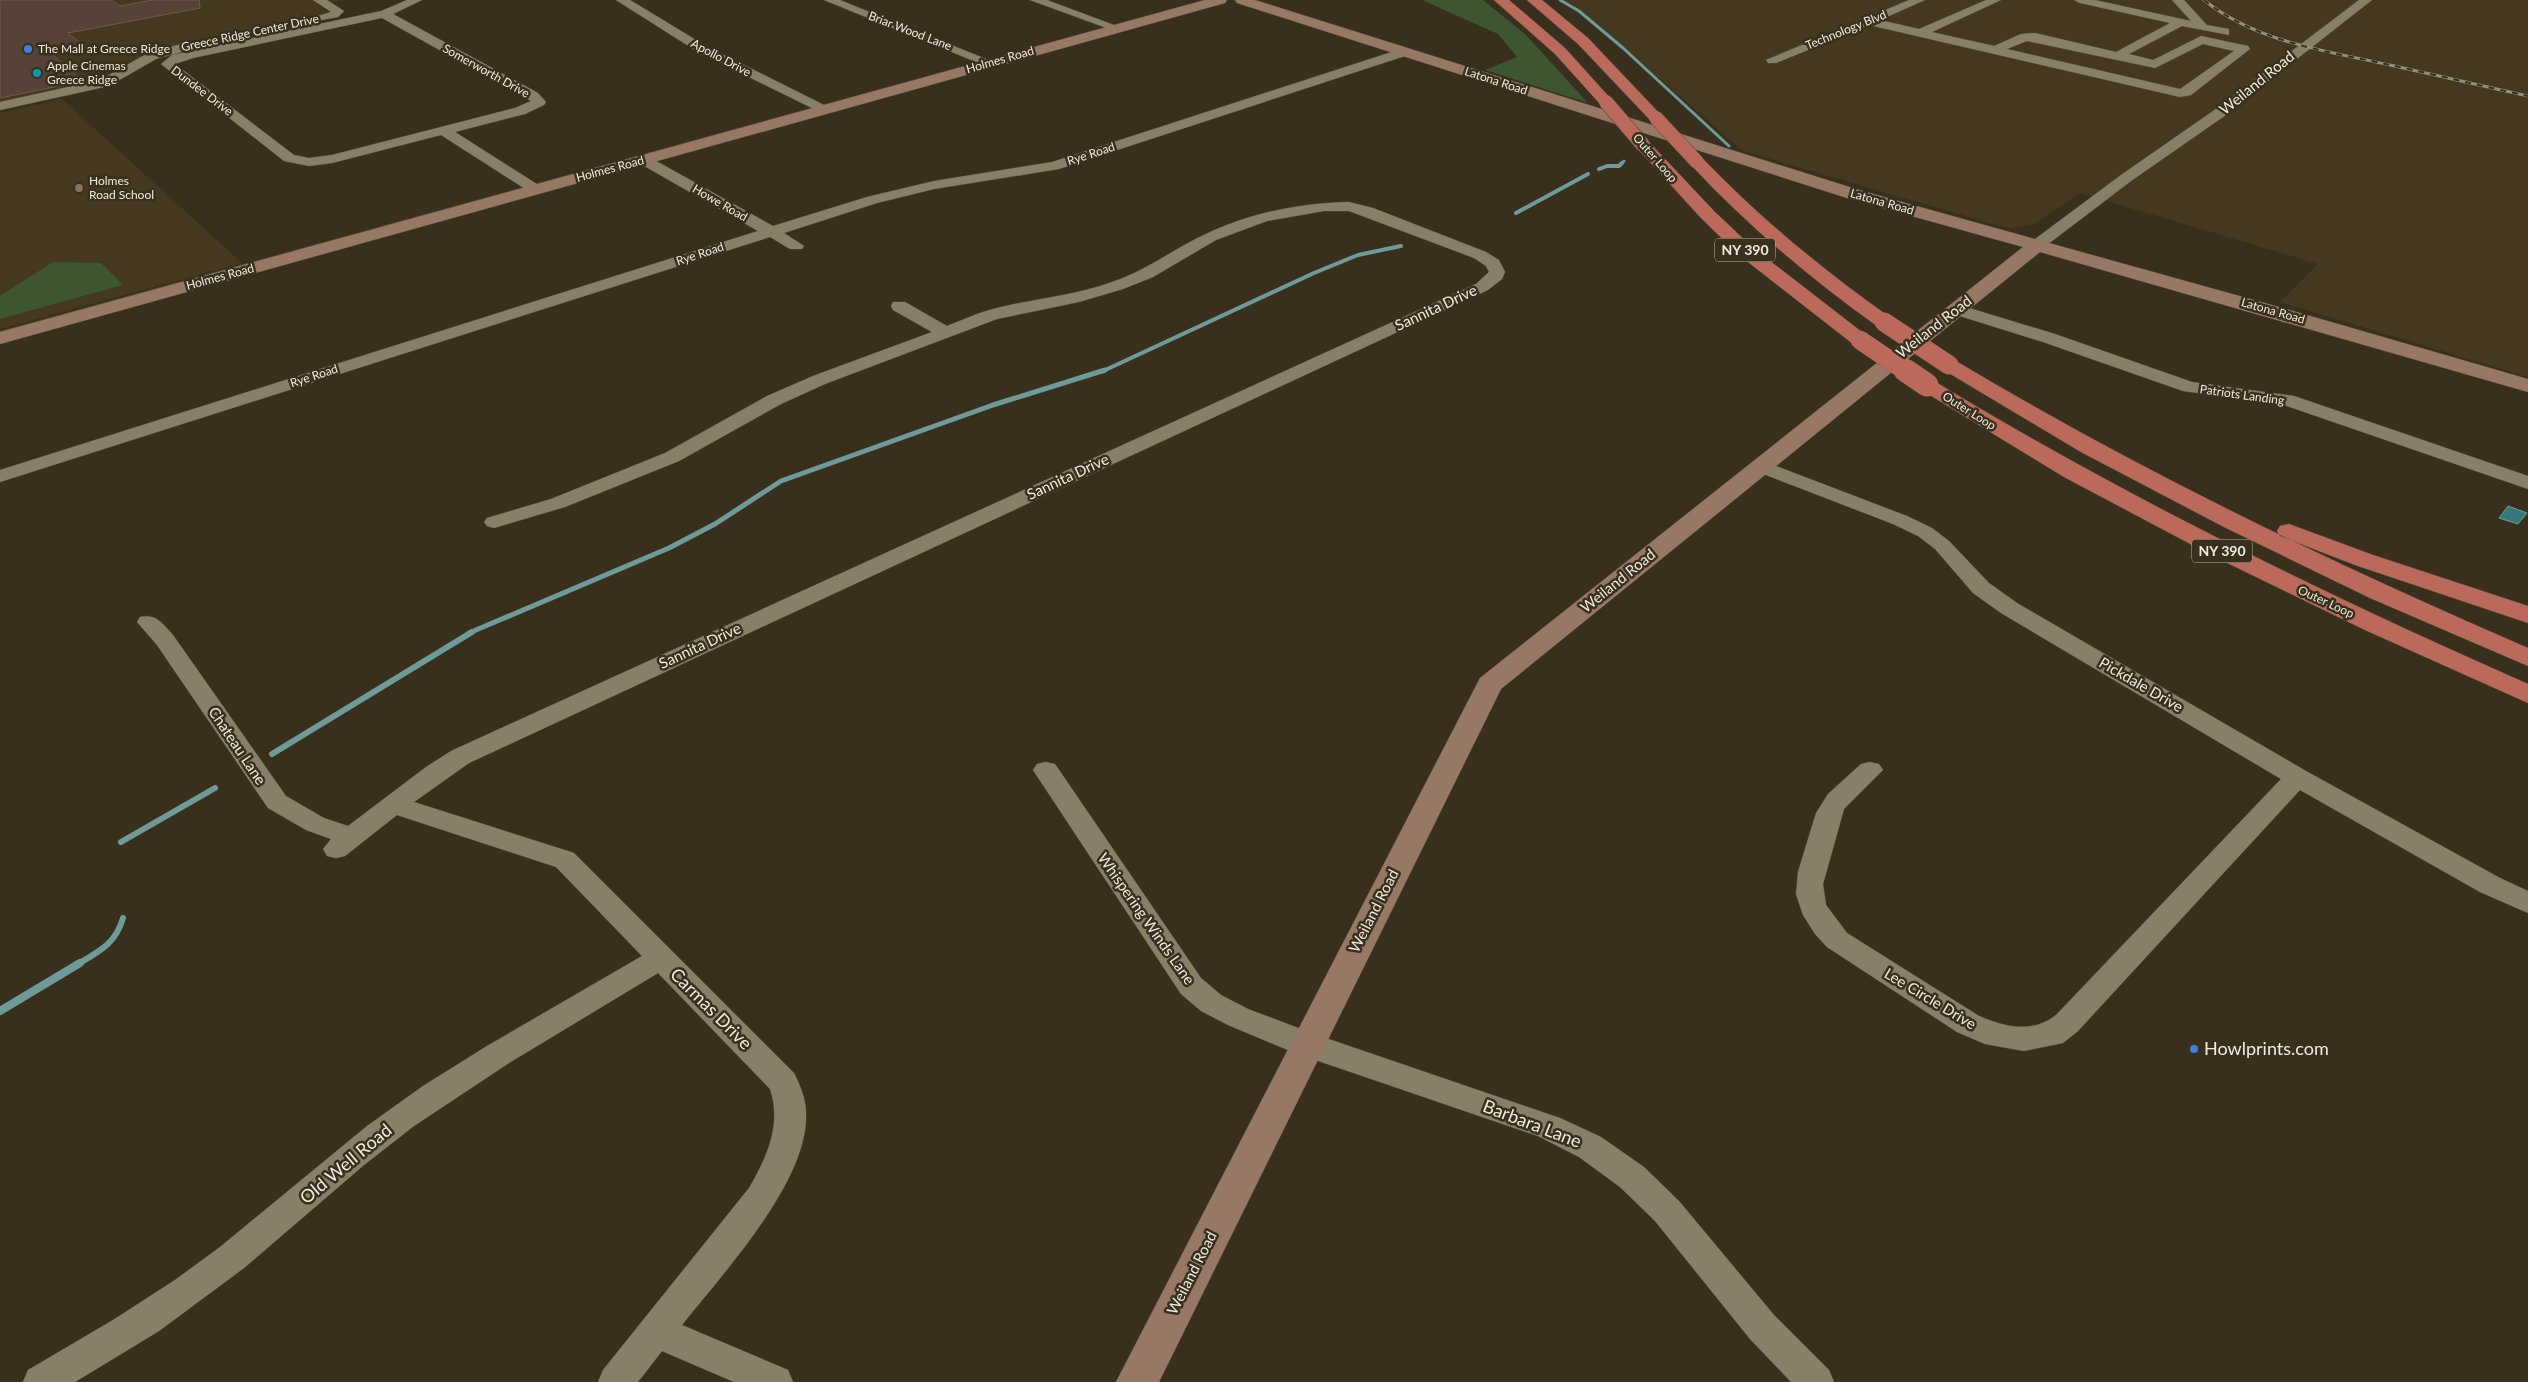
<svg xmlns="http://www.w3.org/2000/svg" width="2528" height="1382" font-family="Lato,sans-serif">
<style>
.built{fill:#44391f}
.green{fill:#3d5530}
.water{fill:#36797b;stroke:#6e9b99}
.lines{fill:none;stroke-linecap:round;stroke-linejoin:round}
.stream-far4{stroke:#6e9b99;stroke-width:3}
.stream-far3{stroke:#6e9b99;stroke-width:4}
.stream-far2{stroke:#6e9b99;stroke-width:5}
.stream-far1{stroke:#6e9b99;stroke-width:6}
.stream{stroke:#6e9b99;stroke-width:8}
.building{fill:#564237;stroke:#6e594c}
.street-casing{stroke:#554f3e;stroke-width:1}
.secondary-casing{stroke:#554f3e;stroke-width:1}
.highway-casing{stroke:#554f3e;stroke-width:1}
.street{fill:#887f69;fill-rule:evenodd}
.secondary{fill:#977865;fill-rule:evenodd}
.highway{fill:#bb695b;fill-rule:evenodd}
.rail-casing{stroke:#958e7f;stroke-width:3}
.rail{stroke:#38301d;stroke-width:2;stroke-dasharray:6;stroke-linecap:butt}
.highway-bridge-far2-casing{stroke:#554f3e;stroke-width:15;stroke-linecap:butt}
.highway-bridge-far1-casing{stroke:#554f3e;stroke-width:19;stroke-linecap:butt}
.highway-bridge-casing{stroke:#554f3e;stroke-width:24;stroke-linecap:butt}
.highway-bridge-far2{stroke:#bb695b;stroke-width:14}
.highway-bridge-far1{stroke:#bb695b;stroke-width:19}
.highway-bridge{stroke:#bb695b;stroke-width:23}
.shop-dot{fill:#3f7fe0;stroke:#38301d;stroke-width:2}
.culture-dot{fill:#0f9aa8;stroke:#38301d;stroke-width:2}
.education-dot{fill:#8d6e63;stroke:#38301d;stroke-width:2}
.labels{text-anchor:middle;stroke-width:5;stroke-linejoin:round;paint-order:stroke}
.far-street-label{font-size:12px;fill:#f0ebdf;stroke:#38301d}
.far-poi-label{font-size:12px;fill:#f0ebdf;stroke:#38301d;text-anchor:start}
.shield{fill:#38301d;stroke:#b9b3a5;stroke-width:1}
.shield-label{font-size:14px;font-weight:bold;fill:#f0ebdf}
.street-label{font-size:15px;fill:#f0ebdf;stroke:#38301d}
.near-street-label{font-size:18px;fill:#f0ebdf;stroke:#38301d}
.near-poi-label{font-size:18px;fill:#f0ebdf;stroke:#38301d;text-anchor:start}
</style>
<rect width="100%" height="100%" fill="#38301d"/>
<!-- built -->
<path class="built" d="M0,0H345L318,5L330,14L323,17L152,53L131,61L109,77L69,89L0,104Z
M1565,0H2528V377L2280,302L2318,264L2080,193L2035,224L2016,228L2003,227L1743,151L1582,11Z
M62,99L242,263L0,329V113Z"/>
<!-- green -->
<path class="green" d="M1422,0H1483L1526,35L1588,103L1485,70L1517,57L1498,34Z
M53,262L101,263L123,285L0,319V296Z"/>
<!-- water -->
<path class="water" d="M2508,506L2527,513L2518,524L2499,518Z"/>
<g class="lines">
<!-- stream-far4 -->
<path class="stream-far4" d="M1560,0L1579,11L1623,48L1729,146
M1621,164L1624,161"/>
<!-- stream-far3 -->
<path class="stream-far3" d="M1599,169L1607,166H1619L1622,163
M1516,213L1588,174
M1101,372L1314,273L1358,255L1401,246"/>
<!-- stream-far2 -->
<path class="stream-far2" d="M469,633L669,548L715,524L781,481L993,405L1105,370"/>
<!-- stream-far1 -->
<path class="stream-far1" d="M272,754L472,632
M121,842L215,788
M78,964C100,951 116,943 123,918"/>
<!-- stream -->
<path class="stream" d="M0,1011L80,963"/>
</g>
<!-- building -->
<path class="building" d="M0,0H111L120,6L152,0H199L200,8L68,33L82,44L48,51L84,81L0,98Z"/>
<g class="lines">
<!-- street casing -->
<g class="street-casing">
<path id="street" d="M313,0H327L344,11L338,17L311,22V18L331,12Z
M407,0H422L393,14L538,93L546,102L544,105L525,114L455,132L540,186L542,189L540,192H530L441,135L332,163L309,166L284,161L161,64L172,55L381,11ZM382,18L531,101L515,108L332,155L309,158L294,155L175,64L193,58Z
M616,0H630L706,46L832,109L830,112H820L698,52Z
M824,0H840L996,63L990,67L986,66Z
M1030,0H1047L1122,28L1120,30H1112Z
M1909,0H1925L1880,20L1919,29L1986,0H2001L1932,32L1994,46L2021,34L2035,33L2116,52L2170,23L2080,3L2074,0H2095L2191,21L2172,0H2184L2207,25L2229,29V35L2182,26L2129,54L2153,60L2201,36L2248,46L2250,49L2191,95L2180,97L1869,25L1776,63H1768L1766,60ZM2027,41L2155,68L2203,44L2234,51L2180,89L2007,49Z
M2359,0H2372L2223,117L2131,181L2043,248H2031L2029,245L2031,242L2121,175L2213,111Z
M185,43L189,44L191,47L189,50L156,59L109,86L0,110V102L100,80L148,53Z
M1404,48L1408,49L1410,52L1408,55L1059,169L934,189L877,203L784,233L804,246L802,249H790L770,237L0,482V470L758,231L639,163L637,160L639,157H649L773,226L867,197L934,181L1052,162Z
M1349,202L1373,208L1486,252L1499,260L1505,272L1502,279L1488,290L469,763L414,802L574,853L794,1073C800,1085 806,1099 806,1113C809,1181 723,1273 682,1325L788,1370L793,1382H734L662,1351L638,1382H598L603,1370L749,1188C767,1157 782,1124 770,1089L658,973L509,1063L414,1126L364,1165L244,1268L159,1331L75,1382H23L28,1370L113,1320L175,1280L220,1247L367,1126L423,1086L487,1046L642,956L556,867L397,815L345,856L336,858L327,856L323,849L331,839L306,830L268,808L157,645L137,622L140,617C156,613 163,624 173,635L286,796L324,818L348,826L426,767L451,751L1476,284L1489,272L1486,266L1474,258L1349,211H1324L1267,221L1216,240L1153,277L1123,289L1079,302L997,319L825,384L781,404L679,461L565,507L494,528L487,526L484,522L487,518L551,499L665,453L767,396L813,376L932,332L893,310L891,306L893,302H905L947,326C960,321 973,315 986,311C1027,299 1071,297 1112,282C1146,271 1173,249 1206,234C1250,213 1300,203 1349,202Z
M1956,304L2055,334L2192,382L2294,396L2528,476V489L2284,405L2183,391L2043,342L1950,313L1948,309L1950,305Z
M1760,460L1907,516L1932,528L1949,541L1989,583L2017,603L2306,771L2500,878L2528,891V913L2480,892L2300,790L2078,1031L2063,1043L2024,1051L1985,1044L1957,1032L1827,947L1815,934L1803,915L1796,894L1798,872L1816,813L1828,794L1861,764L1870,762L1879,764L1883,770L1844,809L1823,884L1826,905L1847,933L1979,1016C2005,1027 2032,1034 2056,1015L2281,779L2001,613L1973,593L1935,549L1918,536L1893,524L1753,470L1750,466L1753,462Z
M1046,762L1055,764L1201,978L1221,995L1248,1009L1317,1035L1560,1118L1601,1137L1644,1167L1679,1201L1774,1315L1829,1370L1834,1382H1791L1750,1339L1655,1221L1620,1187L1579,1157L1538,1136L1295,1053L1228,1025L1201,1011L1181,994L1033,770L1037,764Z"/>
</g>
<!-- secondary casing -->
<g class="secondary-casing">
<path id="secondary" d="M1205,0H1227L1225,3L0,344V332Z
M1235,0H1255L1859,190L2293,311L2528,379V392L2040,252L1501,689L1159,1382H1116L1480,678L2023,247L1847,198L1237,3Z"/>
</g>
<!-- highway casing -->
<g class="highway-casing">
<path id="highway" d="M1494,0H1509L1565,48L1611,99L1614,102L1611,105H1601L1555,54Z
M1527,0H1542L1588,38L1661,115L1664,118L1661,121H1651L1578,44Z
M1643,140L1649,142L1714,211L1752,247L1867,336L1870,340L1867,344L1860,346L1853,344L1739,255L1701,218L1637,148L1635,145Z
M1697,157L1703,159C1760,218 1823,270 1891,318L1894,322L1891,326H1877C1810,278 1748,226 1691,165L1689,162Z
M1949,359L1956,361C2140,471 2331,563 2528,648V666L2370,598L2224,527L2081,452L1942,369L1939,365L1942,361Z
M1927,379L1934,381C2125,497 2324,594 2528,684V703L2365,630L2213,556L2064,477L1920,389L1916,385L1920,381Z
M2289,524L2373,555L2528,606V623L2355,565L2280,536L2277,531L2280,526Z"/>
</g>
<!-- street -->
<use href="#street" class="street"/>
<!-- secondary -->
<use href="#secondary" class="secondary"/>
<!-- highway -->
<use href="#highway" class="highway"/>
<!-- rail casing -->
<g class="rail-casing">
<path id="rail" d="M2204,0C2256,42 2326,51 2390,65C2436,75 2482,86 2528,96"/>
</g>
<!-- rail -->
<use href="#rail" class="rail"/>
<!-- highway-bridge-far2 casing -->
<g class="highway-bridge-far2-casing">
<path id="highway-bridge-far2" d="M1606,102L1643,145
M1656,118L1697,162"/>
</g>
<!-- highway-bridge-far1 casing -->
<g class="highway-bridge-far1-casing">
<path id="highway-bridge-far1" d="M1884,322L1949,365
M1860,340L1907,372"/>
</g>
<!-- highway-bridge casing -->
<g class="highway-bridge-casing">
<path id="highway-bridge" d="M1905,370L1927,385"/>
</g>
<!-- highway-bridge-far2 -->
<use href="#highway-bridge-far2" class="highway-bridge-far2"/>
<!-- highway-bridge-far1 -->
<use href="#highway-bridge-far1" class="highway-bridge-far1"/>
<!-- highway-bridge -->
<use href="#highway-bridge" class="highway-bridge"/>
</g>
<!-- markers -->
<g class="shop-dot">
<circle cx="28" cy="49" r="5"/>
<circle cx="2194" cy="1049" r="5"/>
</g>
<circle class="culture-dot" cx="37" cy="73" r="5"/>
<circle class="education-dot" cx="79" cy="188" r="5"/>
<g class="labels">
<!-- far-street labels -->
<g class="far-street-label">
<text transform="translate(1846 30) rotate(-22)" y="4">Technology Blvd</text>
<text transform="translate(910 31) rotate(21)" y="4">Briar Wood Lane</text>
<text transform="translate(250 33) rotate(-12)" y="4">Greece Ridge Center Drive</text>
<text transform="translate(721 58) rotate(28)" y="4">Apollo Drive</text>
<text transform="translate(1000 60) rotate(-16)" y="4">Holmes Road</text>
<text transform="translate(486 71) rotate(29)" y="4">Somerworth Drive</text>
<text transform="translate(1496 81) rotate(18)" y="4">Latona Road</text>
<text transform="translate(202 91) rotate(37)" y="4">Dundee Drive</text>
<text transform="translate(1091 154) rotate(-18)" y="4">Rye Road</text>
<text transform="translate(1655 158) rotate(49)" y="4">Outer Loop</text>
<text transform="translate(610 169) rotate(-15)" y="4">Holmes Road</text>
<text transform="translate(1882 202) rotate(16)" y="4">Latona Road</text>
<text transform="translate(720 203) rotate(30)" y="4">Howe Road</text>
<text transform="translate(700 254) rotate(-18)" y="4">Rye Road</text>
<text transform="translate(220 277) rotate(-15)" y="4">Holmes Road</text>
<text transform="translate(2273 311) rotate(16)" y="4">Latona Road</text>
<text transform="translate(314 376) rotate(-18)" y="4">Rye Road</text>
<text transform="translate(2242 395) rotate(8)" y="4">Patriots Landing</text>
<text transform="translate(1969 411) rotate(32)" y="4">Outer Loop</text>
<text transform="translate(2326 602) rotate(25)" y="4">Outer Loop</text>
</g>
<!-- far-poi labels -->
<g class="far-poi-label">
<text x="38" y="53">The Mall at Greece Ridge</text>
<text x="47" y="70">Apple Cinemas<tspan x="47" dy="14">Greece Ridge</tspan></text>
<text x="89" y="185">Holmes<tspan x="89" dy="14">Road School</tspan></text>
</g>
<!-- shield labels -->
<g class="shield">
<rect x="1715" y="238.5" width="60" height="23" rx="4"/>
<rect x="2192" y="539.5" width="60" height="23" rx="4"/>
</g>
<g class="shield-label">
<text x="1745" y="255">NY 390</text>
<text x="2222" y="556">NY 390</text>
</g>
<!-- street labels -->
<g class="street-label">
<text transform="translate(2257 83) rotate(-39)" y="5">Weiland Road</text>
<text transform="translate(1436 308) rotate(-25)" y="5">Sannita Drive</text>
<text transform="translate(1934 327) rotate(-38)" y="5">Weiland Road</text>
<text transform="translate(1068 477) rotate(-25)" y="5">Sannita Drive</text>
<text transform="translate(1618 581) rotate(-39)" y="5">Weiland Road</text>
<text transform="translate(700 646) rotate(-25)" y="5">Sannita Drive</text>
<text transform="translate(2141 685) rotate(30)" y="5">Pickdale Drive</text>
<text transform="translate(237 746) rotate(56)" y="5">Chateau Lane</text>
<text transform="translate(1374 911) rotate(-63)" y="5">Weiland Road</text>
<text transform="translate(1146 919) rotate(55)" y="5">Whispering Winds Lane</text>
<text transform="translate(1930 999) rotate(31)" y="5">Lee Circle Drive</text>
<text transform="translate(1192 1273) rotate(-63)" y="5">Weiland Road</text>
</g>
<!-- near-street labels -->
<g class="near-street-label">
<text transform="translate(711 1009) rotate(45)" y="6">Carmas Drive</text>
<text transform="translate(1532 1124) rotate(21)" y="6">Barbara Lane</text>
<text transform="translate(346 1164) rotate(-40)" y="6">Old Well Road</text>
</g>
<!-- near-poi labels -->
<g class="near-poi-label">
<text x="2204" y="1055">Howlprints.com</text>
</g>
</g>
</svg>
